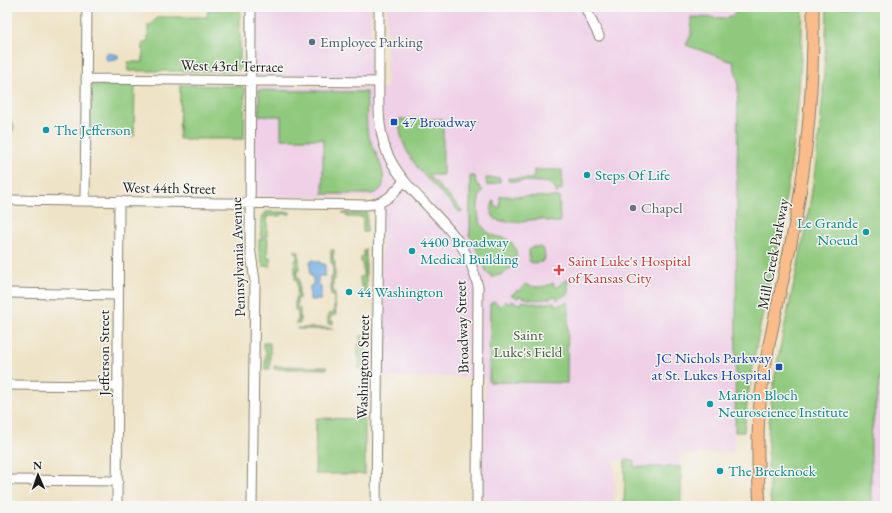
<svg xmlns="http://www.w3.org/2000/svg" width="892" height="513" font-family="'EB Garamond',serif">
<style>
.built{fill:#efd0e7}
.green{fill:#8fc97d;stroke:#56724c}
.water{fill:#77b1e7;stroke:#4a6682}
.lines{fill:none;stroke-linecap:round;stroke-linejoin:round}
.minor-casing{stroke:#858071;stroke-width:11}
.major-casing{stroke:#858071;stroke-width:13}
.minor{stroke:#fff;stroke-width:9}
.major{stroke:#f9bc8a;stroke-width:11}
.service-dot{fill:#5c6f8a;stroke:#f6f6f2;stroke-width:1.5}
.transit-dot{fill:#1a4fb4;stroke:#f6f6f2;stroke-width:1.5}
.culture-dot{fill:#0f9aa8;stroke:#f6f6f2;stroke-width:1.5}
.worship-dot{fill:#6b7280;stroke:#f6f6f2;stroke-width:1.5}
.health-dot{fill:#e0444e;stroke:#f6f6f2;stroke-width:1.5}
.labels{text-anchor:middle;stroke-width:3;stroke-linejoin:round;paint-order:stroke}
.service-label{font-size:15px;fill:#4e5e75;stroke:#f6f6f2;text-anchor:start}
.street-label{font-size:15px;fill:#1c1c1c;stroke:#f6f6f2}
.transit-label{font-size:15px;fill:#164399;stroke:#f6f6f2;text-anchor:start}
.culture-label{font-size:15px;fill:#0d838f;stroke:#f6f6f2;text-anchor:start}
.worship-label{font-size:15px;fill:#5b616d;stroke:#f6f6f2;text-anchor:start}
.health-label{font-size:15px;fill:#be3a42;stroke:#f6f6f2;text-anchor:start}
.park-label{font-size:15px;fill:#44593e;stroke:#f6f6f2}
</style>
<rect width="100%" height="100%" fill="#f6f6f2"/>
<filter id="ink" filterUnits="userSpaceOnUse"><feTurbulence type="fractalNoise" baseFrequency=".025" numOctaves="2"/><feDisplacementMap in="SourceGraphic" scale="8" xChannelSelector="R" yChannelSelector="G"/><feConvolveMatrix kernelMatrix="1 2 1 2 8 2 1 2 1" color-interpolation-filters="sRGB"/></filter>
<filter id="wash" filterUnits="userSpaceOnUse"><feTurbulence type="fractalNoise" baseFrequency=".012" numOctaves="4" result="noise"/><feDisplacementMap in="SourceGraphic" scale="16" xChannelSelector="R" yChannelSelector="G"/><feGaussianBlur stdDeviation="0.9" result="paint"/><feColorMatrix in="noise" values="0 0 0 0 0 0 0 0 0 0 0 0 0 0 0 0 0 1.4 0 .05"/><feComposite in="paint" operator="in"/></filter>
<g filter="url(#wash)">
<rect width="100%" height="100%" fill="#eee3c6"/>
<!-- built -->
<path class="built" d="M256,7H371L370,76L367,78L258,76L255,71Z
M386,7H738V12L727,18L691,17V35L686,45L733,62L738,81L734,452L679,454V467H634L633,460H615L614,506H482L485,377H380L382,207L374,197L362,198L256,196L255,193V90L258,86L387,88V35Z
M885,325V506H871V435L878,391Z"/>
<!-- green -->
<path class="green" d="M220,7H240V69L237,71H128V62H143V43L148,42V25H151L158,17H207L208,10H219Z
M738,7H803C801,67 798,126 788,185C775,268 751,349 744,432H735L738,81L733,62L686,45L691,35V17L727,18L738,12Z
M827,7H881L885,13V325L878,391L871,435V506H771C768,478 767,449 769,422C775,354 795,287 807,220C820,149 825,79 827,7Z
M93,85H135L134,136L89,135L90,91Z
M180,85L240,86L243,87L245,89L244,139H179Z
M259,90L367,92C367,104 366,117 367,129C369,146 400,187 372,194H323V139H281V116H259Z
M399,119H443V175H428L463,211L459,212C455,206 448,200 442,194C421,173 399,151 399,119Z
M7,120L12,122L14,126L13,131L7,134Z
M534,170H562V190H558L557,194C556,188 551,183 545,182L508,181V178L533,179Z
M470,176H475L476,183L483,190C474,204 476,228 493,235C499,238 505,237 510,241C526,257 509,276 491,277V275L487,273L480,256L469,235L470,230Z
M486,178H500V182L487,186Z
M500,196L559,197L560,222H553L541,219L530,220L523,222H505V220H503V222C491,221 489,209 494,200L495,207L500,208Z
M266,212H290V214H281V216H267V237H261V220Z
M343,213H367V232H363V217H347V215L343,214Z
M259,239H268L267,257H270V266H263L259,252Z
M533,247H540L544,250L545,257L542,262L533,263L529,261V250Z
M366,249V293L362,294L360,277L363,276V264L361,263V257L364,256V250Z
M295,250L299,252V270H297V278H299V299H297V308L300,309V324H296V322L298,321V311H295V297L297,296V281L295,280V260H297V253L295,252Z
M331,250H334V253H333V261L335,262V280H333V293H335L336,315L331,316V321H333V324H328V314L334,313V296H331V277H333V263H331Z
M568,279V293L557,300L556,296C543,301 532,301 519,296L518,298L511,295L518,290L519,291L525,284C535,288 544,288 553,283L556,288Z
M494,301L500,306L505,301L509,304L511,301L521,305L522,301L540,304L554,302L556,306L568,302L567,383L489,382L490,304Z
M297,328H333V329H297Z
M360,336H366V369H359L360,357L358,356V344H360Z
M263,343H270V369H265L266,351L263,348Z
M274,366L327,367V369H274Z
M316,418L365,419V474H315Z
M625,460H634V467H681V506H624Z"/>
<!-- water -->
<path class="water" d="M107,53L118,55V58L116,60L108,61L105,57Z
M313,260L320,262L321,264H325V276H318V285L321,286V300H310V286L313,285V276H310V262Z"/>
</g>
<g filter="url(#ink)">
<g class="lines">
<!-- minor casing -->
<g class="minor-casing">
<path id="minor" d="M251,7L250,247L255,281L252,506
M379,7C379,28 379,50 379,71C379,101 376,134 391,161C410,196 450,221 467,256C473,266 475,276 478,287L477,506
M585,7L599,36
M86,79L379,82
M7,200L367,205C387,203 392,195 404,181
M85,201L87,7
M7,293L118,295
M7,385L118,386
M7,480L118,481
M117,506L119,201
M376,506L379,203"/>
</g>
<!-- major casing -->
<g class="major-casing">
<path id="major" d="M760,506C757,463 756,421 763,379C771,325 786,272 796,218C808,149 814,78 813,7"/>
</g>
<!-- minor -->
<use href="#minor" class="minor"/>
<!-- major -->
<use href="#major" class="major"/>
</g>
</g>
<!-- markers -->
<circle class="service-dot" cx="312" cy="42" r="4"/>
<g class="transit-dot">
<rect x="390" y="118" width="8" height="8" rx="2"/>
<rect x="775" y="363" width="8" height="8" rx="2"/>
</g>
<g class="culture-dot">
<circle cx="46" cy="130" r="4"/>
<circle cx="587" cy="175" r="4"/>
<circle cx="866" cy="232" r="4"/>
<circle cx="412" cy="251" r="4"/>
<circle cx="349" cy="292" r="4"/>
<circle cx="710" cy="404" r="4"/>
<circle cx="720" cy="471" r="4"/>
</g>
<circle class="worship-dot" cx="633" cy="208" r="4"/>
<path class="health-dot" d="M557 264h4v4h4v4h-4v4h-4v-4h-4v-4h4z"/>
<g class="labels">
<!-- service labels -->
<g class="service-label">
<text x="320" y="47">Employee Parking</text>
</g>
<!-- street labels -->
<g class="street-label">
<text transform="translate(232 66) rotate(1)" y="5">West 43rd Terrace</text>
<text transform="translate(169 188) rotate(1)" y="5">West 44th Street</text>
<text transform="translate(773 254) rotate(-79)" y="5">Mill Creek Parkway</text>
<text transform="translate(238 257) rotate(-92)" y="5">Pennsylvania Avenue</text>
<text transform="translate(462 327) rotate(-92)" y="5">Broadway Street</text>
<text transform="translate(104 353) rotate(-90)" y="5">Jefferson Street</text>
<text transform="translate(363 367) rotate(-89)" y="5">Washington Street</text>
</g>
<!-- transit labels -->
<g class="transit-label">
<text x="402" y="127">47 Broadway</text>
<text x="771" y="363" text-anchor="end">JC Nichols Parkway<tspan x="771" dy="17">at St. Lukes Hospital</tspan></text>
</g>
<!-- culture labels -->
<g class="culture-label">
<text x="54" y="135">The Jefferson</text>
<text x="595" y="180">Steps Of Life</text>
<text x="858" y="228" text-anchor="end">Le Grande<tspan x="858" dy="17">Noeud</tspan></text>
<text x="420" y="247">4400 Broadway<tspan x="420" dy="17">Medical Building</tspan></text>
<text x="357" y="297">44 Washington</text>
<text x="718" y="400">Marion Bloch<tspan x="718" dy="17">Neuroscience Institute</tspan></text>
<text x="728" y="476">The Brecknock</text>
</g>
<!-- worship labels -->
<g class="worship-label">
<text x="641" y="213">Chapel</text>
</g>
<!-- health labels -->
<g class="health-label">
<text x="568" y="266">Saint Luke's Hospital<tspan x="568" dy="17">of Kansas City</tspan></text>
</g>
<!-- park labels -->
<g class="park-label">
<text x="528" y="340">Saint<tspan x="528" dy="17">Luke's Field</tspan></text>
</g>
</g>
<!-- margin -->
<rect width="892" height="513" fill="none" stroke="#f6f6f2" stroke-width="24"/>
<!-- north arrow -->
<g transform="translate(38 475) rotate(358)" stroke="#f6f6f2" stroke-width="3" paint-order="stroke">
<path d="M0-3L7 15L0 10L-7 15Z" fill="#1c1c1c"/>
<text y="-6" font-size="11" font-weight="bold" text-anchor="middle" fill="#1c1c1c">N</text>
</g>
</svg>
